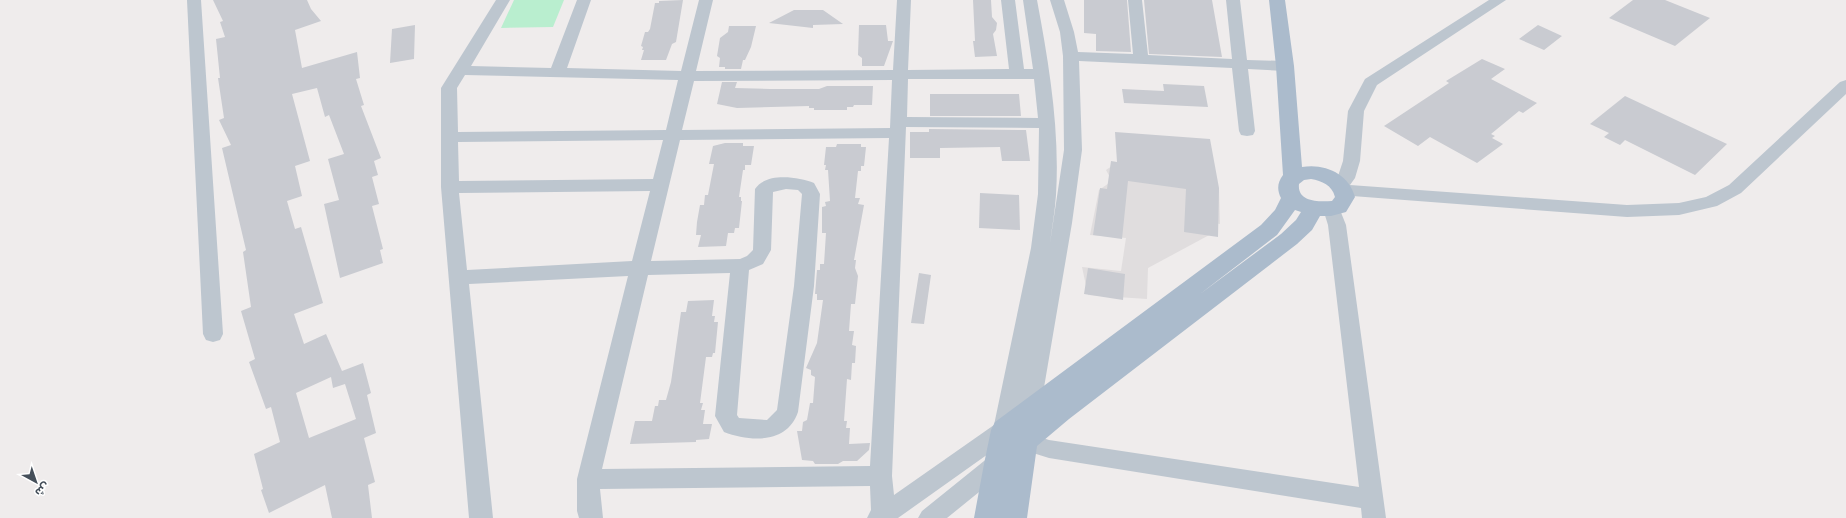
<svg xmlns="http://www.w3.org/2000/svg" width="1846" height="518" font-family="'PT Sans Narrow','Noto Sans Arabic',sans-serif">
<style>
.education{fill:#e0ddde}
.green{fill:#b9eecf}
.building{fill:#c9cbd1;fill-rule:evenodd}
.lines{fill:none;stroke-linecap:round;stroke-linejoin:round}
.minor{fill:#bdc6cf;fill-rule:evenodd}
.major{fill:#abbbcc;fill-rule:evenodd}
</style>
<rect width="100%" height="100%" fill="#efecec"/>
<!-- education -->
<path class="education" d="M1112,166L1209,188L1219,189L1220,224L1214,223L1213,233L1148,268L1147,299L1088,295L1082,267L1121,271L1126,238L1090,235L1099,190L1112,181L1106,170Z"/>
<!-- green -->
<path class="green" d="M514,0H564L553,27L501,28Z"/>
<!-- building -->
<path class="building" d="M213,0H307L311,9L321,21L295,30L302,68L357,52L360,78L356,79L364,105L361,106L381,158L374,161L378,175L372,177L379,204L372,206L383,249L380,250L383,263L340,278L324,204L339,200L328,159L344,154L329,115L325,117L317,88L292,94L310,161L295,166L302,196L287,201L295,229L301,227L323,303L294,314L304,344L326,334L342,371L363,363L371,393L367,395L376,433L364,438L375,482L368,485L372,518H332L325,485L269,513L261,490L263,489L254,454L280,442L271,407L266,409L249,362L255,359L241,311L251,307L243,252L246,250L222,148L231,145L219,120L224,118L218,78H220L216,39L225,37L220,22L223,21ZM331,377L333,388L345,384L356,419L309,438L296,393Z
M683,0L676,42L672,44L666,60H641L644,50H642L643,47L641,46L645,32H648L650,29L655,3H659V1Z
M973,0H991L992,17L997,23L996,30L993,34L997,56L975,57L973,41H975Z
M1084,0H1127L1131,52L1096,51V34L1084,33Z
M1144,0H1212L1222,57L1149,54Z
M1633,0H1665L1710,18L1675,46L1609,18Z
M794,10H823L843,24L813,25V28L769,23Z
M415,25L414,59L390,63L392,29Z
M859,25H886L888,41H893L884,66H862V58L858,55Z
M1538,25L1562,36L1544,50L1519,39Z
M729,26H756L751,47L745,60H743L741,69H725V67H719L720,58L717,56L720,38L728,32Z
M1482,59L1505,69L1491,79L1537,103L1523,113L1519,111L1491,134L1495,136L1492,138L1503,144L1477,163L1430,137L1418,146L1384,126L1449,83L1446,81Z
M722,82H737L735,88L770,89H819L827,86H873L872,105H854L853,107H847V110H814V108H809V106L737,108L717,104Z
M1163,84L1204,86L1208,107L1124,103L1122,89L1164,91Z
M930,94H1019L1021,116H930Z
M1625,96L1727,144L1695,175L1625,140L1620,145L1604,137L1609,133L1590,124Z
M929,129L1026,130L1030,161H1002L1000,147L940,148V158H910V132H929Z
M1115,132L1210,139L1219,188L1218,237L1184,232L1186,189L1128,181L1122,239L1093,235L1100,188L1107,189L1111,161L1117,162Z
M725,143H743V146H754L751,165H745V170H743L739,197H741V201H742L739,228H735L734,233H728L726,246L698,247L701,235H696L697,222L700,205H704L705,195H708L714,164H709L713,146Z
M837,144H861V147H866L864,166H861V171H858L855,198H860L858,204L864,205L854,260H856L855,268L858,276L855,304H851L849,331H854L852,345L856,346L855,363H852L851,380L847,379L844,421H847L846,428H850L849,444L870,443L869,450L857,461H843L838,464H815L813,461L802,460L797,431H802L803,422L807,420L810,403H813L815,377L811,375V370L806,368L817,343L823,300H817V294H815L817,270H820V264H824L826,233H822V207L826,206L825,202L830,201L828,170H825L826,165H824L826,147H836Z
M980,193L1019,195L1020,230L979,228Z
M1088,268L1125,274L1123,300L1084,294Z
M919,273L931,275L924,324L911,323Z
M714,300L712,316H715L714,322H718L715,353H713L712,357H706L700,403H703L701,410H705L703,424H712L709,439L696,440V442L630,444L635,421H652L655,406H658L659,400H666L671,382L681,312H686L688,301Z"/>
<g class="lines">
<!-- minor -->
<path class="minor" d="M187,0H201L223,334L220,340L213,342L206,340L203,334Z
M496,0H510L471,66L551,68L577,0H591L567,68L681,71L699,0H713L696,71L893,70L897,0H911L908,70L1009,69L1001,0H1015L1024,69H1033L1023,0H1037C1049,64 1060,130 1056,195C1055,211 1052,227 1050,243L1064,150L1063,56L1060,32L1050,0H1064L1074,32L1078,52L1133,54L1128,0H1142L1148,55L1232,59L1226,0H1240L1247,60L1285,61L1290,63L1293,66L1290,69L1285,71L1248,69L1255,131L1253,135L1247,136L1241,135L1239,131L1232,68L1079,61L1082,150L1072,223L1040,411L1037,417L1029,420L1021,417L1018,412L1015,430L1012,437L898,518H867L871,510L870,486L600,489L603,518H579L577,511V479L628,276L469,284L493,518H469L441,187V88ZM465,75L678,80L666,130L458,132L457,88ZM908,79H1034L1038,118L907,117ZM892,80L890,128L682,130L694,81ZM906,127L1039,128L1038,194L1031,248L994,425L894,495L892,476ZM889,138L870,466L602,469L648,275L730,273L715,416L724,432C751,442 787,444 798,412L814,286L820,194L814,183C798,177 766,172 755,189L753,250L747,256L740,259L651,261L680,140ZM663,140L653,179L459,181L458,142ZM786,189L798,190L802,194L794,286L777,410L767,420L739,418L737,415L749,270L763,264L771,250L773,192ZM650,191L632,261L467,270L459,193Z
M1489,0H1506L1377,85L1364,111L1360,161L1355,178L1350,185L1627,205L1679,203L1706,197L1729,185L1840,82L1846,80V94L1741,193L1717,206L1679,215L1627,217L1339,195L1332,185L1338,176L1343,161L1348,111L1365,79Z
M1332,203L1338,205L1346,225L1386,518H1362L1361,508L1049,458L1017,448L1014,441L1017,434L1025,432L1049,440L1359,487L1328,225L1323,209L1326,205Z
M997,454L1005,457L1008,464L1005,471L947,518H918L922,511L989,457Z"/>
<!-- major -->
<path class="major" d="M1269,0H1285L1294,66L1302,167C1325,163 1349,174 1355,197L1346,212L1331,216H1320L1312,230L1297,244L1069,419L1037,446L1027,518H974L984,464L991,430L995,422L1261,225L1275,210L1281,198C1277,190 1277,183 1283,175L1276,66ZM1311,179C1322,181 1332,185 1335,197L1332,201C1318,202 1297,202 1299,184L1304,180ZM1295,210L1301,212L1296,220L1281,234L1200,294L1277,235Z"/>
</g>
<!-- north arrow -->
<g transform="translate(36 482) rotate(140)" stroke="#ffffff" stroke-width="3" paint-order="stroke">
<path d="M0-3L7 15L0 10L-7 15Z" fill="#454f5a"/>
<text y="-6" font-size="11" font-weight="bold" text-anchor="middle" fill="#454f5a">ش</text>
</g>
</svg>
